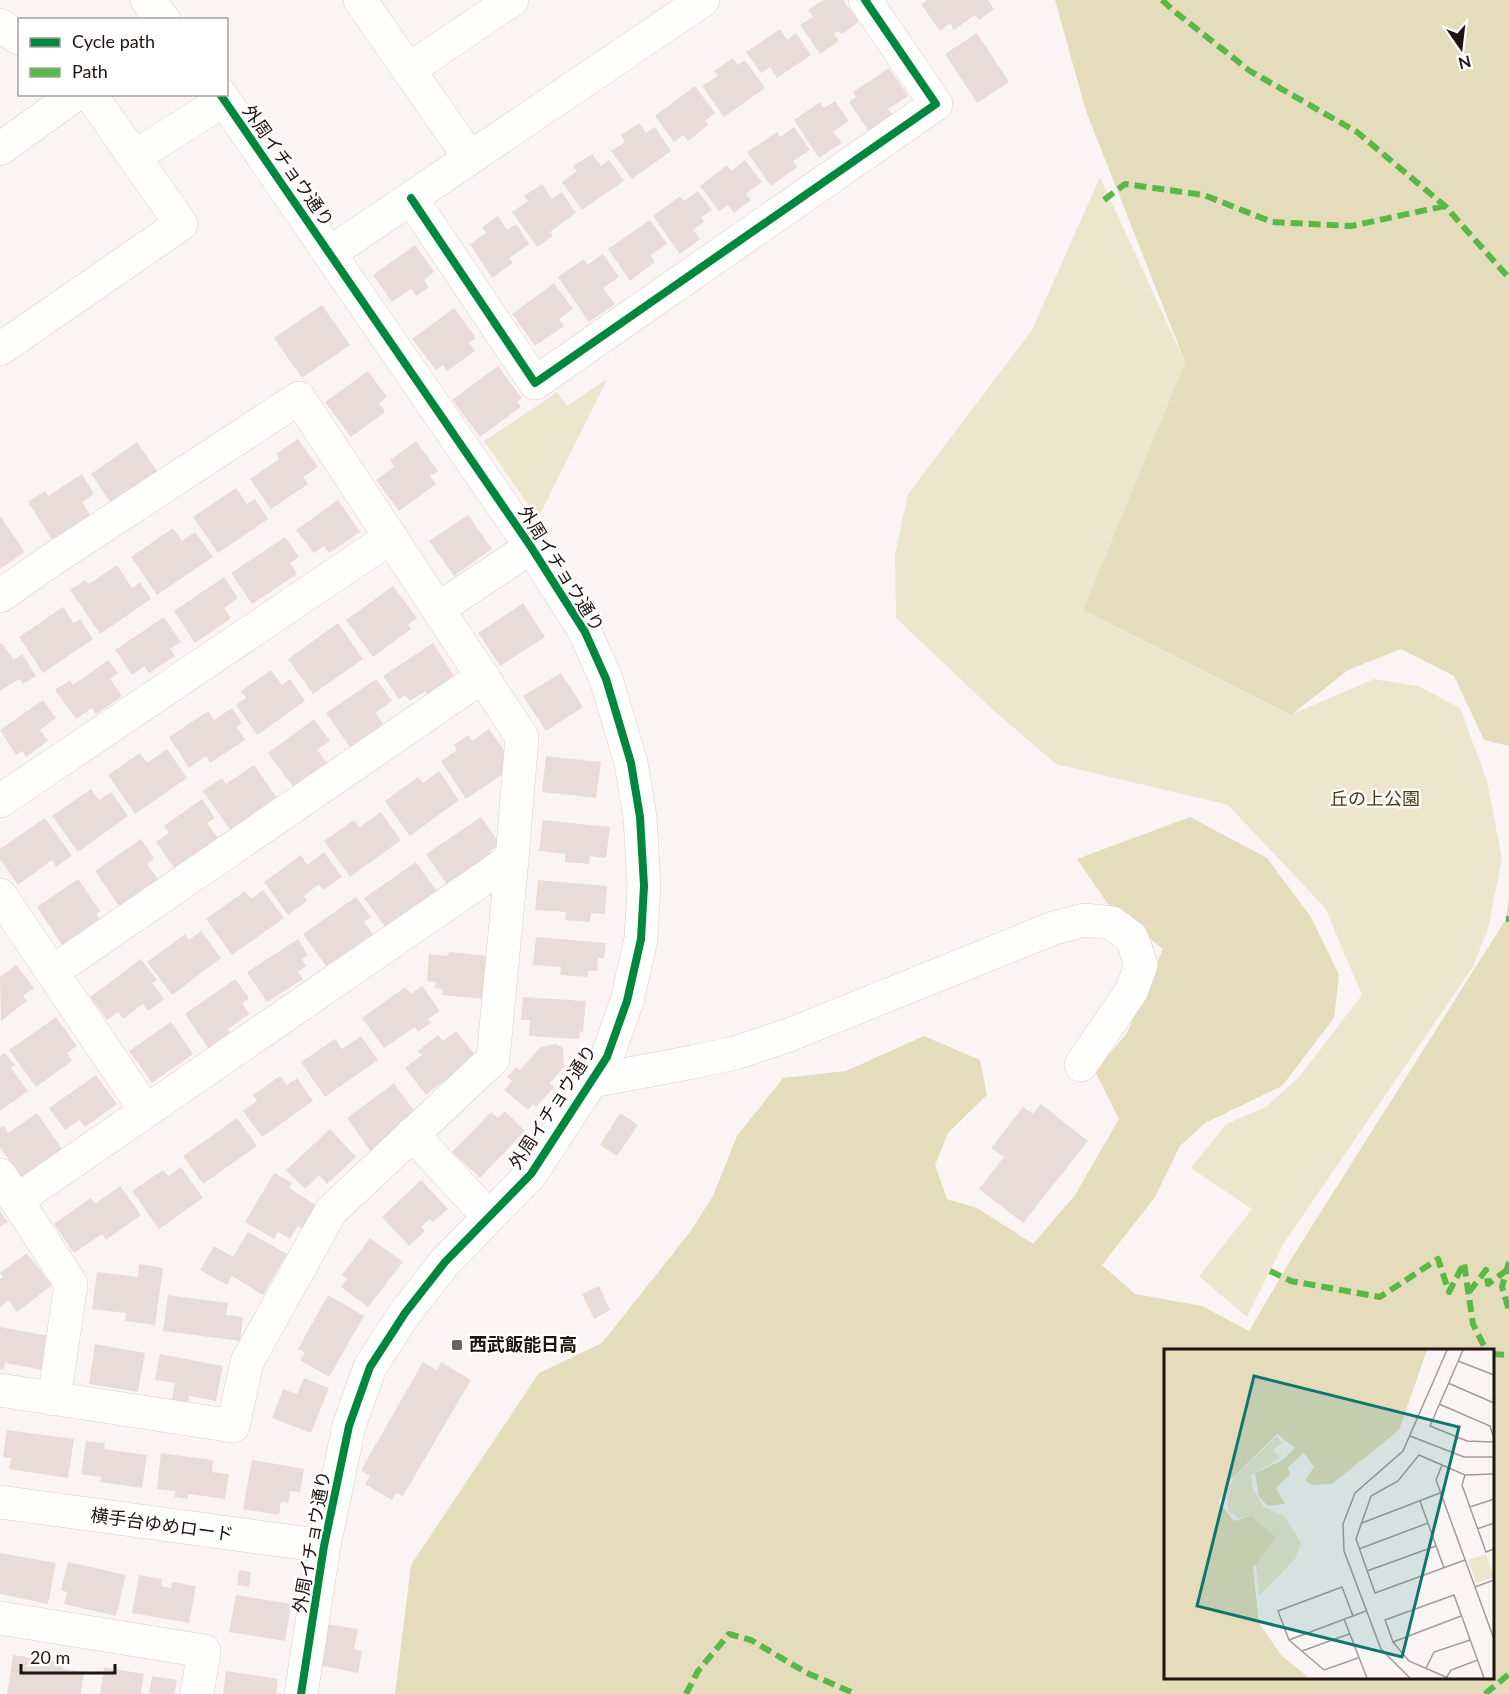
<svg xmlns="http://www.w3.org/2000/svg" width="1509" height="1694" font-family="Lato,'Noto Sans JP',sans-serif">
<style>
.green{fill:#ede6cf}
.forest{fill:#e4dcbb;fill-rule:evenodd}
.building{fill:#eadbdb}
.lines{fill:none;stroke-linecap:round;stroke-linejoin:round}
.minor-casing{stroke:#d8cfcb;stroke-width:34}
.minor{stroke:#fefefd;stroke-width:33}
.quiet{stroke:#58b947;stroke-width:6;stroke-dasharray:12 6;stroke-linecap:butt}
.cycleway-casing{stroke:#fff;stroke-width:11}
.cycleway{stroke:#00873e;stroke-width:8}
.poi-dot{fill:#6d625e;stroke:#fff;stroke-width:2}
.labels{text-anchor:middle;stroke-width:4.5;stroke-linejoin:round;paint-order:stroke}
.street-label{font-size:18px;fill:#21130e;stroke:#fff}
.park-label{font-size:18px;fill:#443b0b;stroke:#fff}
.poi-label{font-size:18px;font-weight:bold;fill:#21130e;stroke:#fff;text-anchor:start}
.inset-road{fill:none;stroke:#a39b98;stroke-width:1.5}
.view{fill:#0f766e;fill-opacity:0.15;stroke:#0f766e;stroke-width:3}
.inset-edge{fill:none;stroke:#21130e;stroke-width:3}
</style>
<rect width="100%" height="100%" fill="#faf5f4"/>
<!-- green -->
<path class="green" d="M1100,177L1185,362L1083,610L1290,715L1374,679L1418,686L1460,708L1487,781L1502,858L1488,928L1473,967L1284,1243L1247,1317L1199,1276L1252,1209L1191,1168L1226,1124L1266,1107L1299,1077L1362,995L1325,908L1228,805L1056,764L994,711L896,618L895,555L908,494L1032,330Z
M607,379L538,519L484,441L557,392L567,406Z"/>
<!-- forest -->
<path class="forest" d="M1055,0H1509V746L1484,740L1454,676L1401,649L1348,670L1291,715L1083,610L1185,362L1086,111Z
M1190,817L1267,858L1311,917L1339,975L1334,1018L1282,1086L1205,1123L1180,1146L1155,1197L1102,1265L1135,1294L1202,1306L1249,1331L1293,1256L1506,919L1509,896V1694H395L411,1565L539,1373L602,1343L690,1232L713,1196L737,1136L783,1078L846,1071L924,1036L980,1060L987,1095L948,1133L935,1165L947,1199L977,1208L1033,1244L1075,1195L1119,1119L1095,1071L1127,1033L1163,949L1108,904L1077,859ZM1166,1350H1492V1678H1166Z"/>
<!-- building -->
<path class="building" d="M823,0H843L859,22L842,34L839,31L834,34L839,41L820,54L800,25L813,17L808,10Z
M927,0H988L994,9L979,20L975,15L954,30L950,23L940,31L921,4Z
M780,29L787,40L796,33L811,55L777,78L770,67L761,73L746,52Z
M977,33L1009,82L977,103L945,54Z
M733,58L738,65L745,60L765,88L724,117L702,86L718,76L714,71Z
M889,68L908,96L888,109L893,116L869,132L849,102L856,97L853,92Z
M695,86L715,113L705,121L708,125L688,141L683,135L674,142L655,116Z
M835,101L849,121L833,132L842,143L819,158L794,120L820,102L824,108Z
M639,123L646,133L655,127L671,151L632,179L611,151L625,142L621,135Z
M794,127L810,150L793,161L797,167L771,186L747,152L777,132L780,137Z
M592,154L601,166L609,160L624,181L582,210L562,182L577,171L573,166Z
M745,160L762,182L746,194L751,200L734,213L728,205L719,211L700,186L727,165L732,171Z
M542,184L552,199L562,192L576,213L550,232L553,236L537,247L512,212L528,201L524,196Z
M698,191L712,210L701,217L704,222L693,230L700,239L680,254L653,216L680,196L684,201Z
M498,216L507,230L516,224L529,244L509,258L513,263L492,278L470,244L486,233L482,227Z
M650,220L667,244L651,255L655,262L630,281L608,249Z
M415,245L434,272L424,280L429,287L416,296L411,289L392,302L373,275Z
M603,254L619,277L603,288L615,304L589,322L558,277L584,259L587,265Z
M554,283L573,309L559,319L564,326L535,346L512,314Z
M322,305L350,345L302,378L274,338Z
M454,308L476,338L469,343L475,351L447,371L443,365L436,370L412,339Z
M498,366L522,398L517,402L521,407L480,437L452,400Z
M368,371L387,397L379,403L385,412L351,437L325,402Z
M298,439L318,467L303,477L308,484L271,509L250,479L279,459L276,454Z
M416,441L438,471L430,476L436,484L399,511L376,480L394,467L390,460Z
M137,442L159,474L113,506L91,474Z
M82,474L94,494L82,502L91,516L53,541L28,502L45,491L48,496Z
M236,488L247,504L255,499L268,519L218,553L193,517Z
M338,500L360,532L329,553L324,546L314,553L296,530Z
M468,515L492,549L454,576L429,541Z
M0,516L25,552L0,569Z
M173,528L182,541L195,532L213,557L157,595L131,557Z
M285,537L299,557L290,563L297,574L252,604L231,573Z
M117,565L132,588L140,582L151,599L100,634L70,590L85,580L89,584Z
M224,577L238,598L224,608L231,618L195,643L174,611Z
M393,586L417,618L408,625L411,629L373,657L346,620Z
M523,603L545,637L500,666L478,633Z
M63,607L74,623L80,619L93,639L43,673L19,637Z
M164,617L181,642L170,649L175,656L149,673L144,666L132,675L115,650Z
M338,623L363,659L313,694L288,659Z
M2,643L14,660L22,654L36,676L23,684L19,679L0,691V644Z
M433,643L456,679L429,697L426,691L410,701L405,695L399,699L383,676Z
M108,660L118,673L110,679L122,696L96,714L92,708L76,719L55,690L70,680L73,685Z
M271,670L282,685L290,679L305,701L257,735L236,705L246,698L241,691Z
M561,673L583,707L546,731L523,696Z
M376,679L392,701L375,713L385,726L352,750L326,713Z
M43,700L56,718L40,730L48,741L26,757L22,751L16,755L0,730Z
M232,708L242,723L237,727L245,740L210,763L206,756L189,768L169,737L208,711L214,720Z
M314,719L330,741L317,750L328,764L294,788L268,753Z
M489,729L508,756L505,773L466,799L441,761L457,750L454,745L468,735L472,741Z
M167,749L187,778L135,814L108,775L140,753L147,763Z
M546,756L601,762L596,798L542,792Z
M254,765L278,799L231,831L203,791L222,778L226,784Z
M439,771L459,800L410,836L385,801L418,777L423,783Z
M91,789L99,800L111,792L128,816L78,852L52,816Z
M202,799L215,818L207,823L218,838L175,869L156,842L169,833L164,826Z
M381,812L401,840L350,877L324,841L354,820L360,827Z
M481,817L500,844L489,852L494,858L450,889L426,854Z
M45,818L72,856L56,867L52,860L18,885L0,859V849Z
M543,820L610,827L606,858L590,856L589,864L565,862V854L539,851Z
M141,839L154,858L147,864L158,879L119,906L95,871Z
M324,852L342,877L323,890L319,884L304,896L307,901L288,915L264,882L301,855L307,865Z
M416,862L440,896L389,932L364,898Z
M78,879L100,911L96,914L100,920L62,945L37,907Z
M538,880L607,886L605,914L591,913L590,922L565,920L566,912L535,910Z
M263,890L284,918L232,955L206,919L245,891L251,899Z
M356,897L371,917L364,922L373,934L326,966L303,934Z
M201,931L221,958L172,995L147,962L185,934L189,940Z
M536,937L606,943L604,958H598L597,971H588V977L560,975L561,967L533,965Z
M298,939L308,955L302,959L306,966L298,972L303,979L267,1002L247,972Z
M449,952L488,956L484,999L442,995L443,989L435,988L436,982L427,981L429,954L448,956Z
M141,959L157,980L152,983L164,999L148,1011L143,1004L123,1019L118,1012L107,1020L90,997Z
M16,965L34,988L23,996L27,1001L1,1021L0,977Z
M235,979L249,998L242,1003L249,1014L228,1029L232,1035L210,1051L185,1014Z
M422,986L440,1011L428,1019L431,1023L418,1032L415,1027L384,1048L362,1018L405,987L411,994Z
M523,997L586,1001L583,1032H580L579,1039L529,1036L530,1020H521Z
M56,1017L77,1046L67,1053L72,1061L36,1087L9,1050Z
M171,1022L193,1054L152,1083L129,1051Z
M456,1031L476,1056L426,1095L405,1068L422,1055L418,1051L438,1035L443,1041Z
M361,1036L378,1060L325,1097L301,1062L335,1039L342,1049Z
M556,1044L563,1048L564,1067L550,1083L554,1087L536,1107L533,1104L528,1110L504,1090L512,1081L507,1077L516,1067L520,1070L541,1047Z
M5,1053L15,1065L11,1068L28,1091L0,1111V1056Z
M96,1075L117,1104L85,1127L80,1120L65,1130L49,1108Z
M280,1076L287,1085L297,1078L313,1101L262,1137L243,1111L257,1101L253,1095Z
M394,1083L415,1112L396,1126L400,1132L371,1152L347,1118Z
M1041,1104L1088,1141L1023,1223L979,1189L1004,1157L991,1148L1023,1107L1033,1114Z
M505,1111L525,1131L480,1178L452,1152L491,1112L498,1118Z
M37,1113L62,1149L21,1178L0,1147V1128L4,1126L8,1133Z
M620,1113L638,1125L617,1156L600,1145Z
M237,1118L257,1146L203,1184L183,1156Z
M330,1129L356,1157L327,1184L319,1175L305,1189L286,1170Z
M181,1167L203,1198L159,1229L132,1191L163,1170L168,1176Z
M274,1173L292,1183L289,1188L317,1206L303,1229L298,1226L290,1239L278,1232L274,1239L245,1222Z
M421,1180L448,1209L433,1222L429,1219L421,1227L425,1231L409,1246L382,1217Z
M120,1186L141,1215L106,1240L102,1234L74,1253L54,1224L91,1198L95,1204Z
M0,1211L8,1222L0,1227Z
M248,1232L287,1254L263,1295L232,1276L227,1285L200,1270L214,1246L233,1257Z
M370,1238L403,1262L368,1307L341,1287L347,1279L342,1275Z
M27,1253L52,1285L17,1312L8,1300L0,1307V1279L3,1277L0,1273Z
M139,1264L163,1268L155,1325L125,1321L126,1313L92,1309L97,1272L138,1277Z
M599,1286L610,1310L594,1319L582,1294Z
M168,1295L228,1303L226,1315L243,1317L240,1341L163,1331Z
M328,1295L364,1316L329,1377L300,1360L305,1353L298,1349Z
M0,1327L49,1336L43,1370L5,1363L4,1370L0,1369Z
M95,1344L145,1353L138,1392L89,1384Z
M160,1354L223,1366L216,1401L189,1396L188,1403L172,1400L175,1383L155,1380Z
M423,1362L437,1370L441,1362L471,1380L403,1496L396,1493L392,1500L365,1484L370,1476L361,1470Z
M304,1378L329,1388L311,1433L272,1418L283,1389L297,1394Z
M7,1430L74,1439L68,1478L9,1469L11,1458L3,1457Z
M86,1441L105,1443L104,1449L147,1455L142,1488L100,1482L101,1477L81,1474Z
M161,1453L213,1460L212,1472L229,1474L225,1499L188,1494V1499L174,1497L175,1491L157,1489Z
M252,1460L304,1469L300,1492L290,1491L288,1503L281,1502L279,1515L243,1509Z
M0,1553L56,1563L48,1604L0,1594Z
M68,1562L126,1575L116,1616L64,1604L67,1592L61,1590Z
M239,1570L251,1572L249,1587L237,1585Z
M139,1575L162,1579L161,1586L171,1588L172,1582L196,1586L189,1623L132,1613Z
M236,1595L291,1604L285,1641L229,1632Z
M327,1624L358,1629L354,1649L362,1651L358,1673L319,1665Z
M13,1655L64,1663L63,1669L84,1672L81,1694H7Z
M104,1667L144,1674L141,1694H100Z
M226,1671L278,1679L276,1694H223Z
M152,1676L177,1680L174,1694H149Z"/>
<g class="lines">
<!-- minor casing -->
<g class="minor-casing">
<path id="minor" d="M147,0L164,20
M360,0L470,158
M0,25L20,39
M408,70L512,0
M220,94L531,547L585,632L606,679L631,763L640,817L644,886L641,939L627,1001L607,1057L531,1174L445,1262L405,1313L370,1367L349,1426L324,1546L301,1694
M0,149L76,94
M134,157L224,100
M411,198L535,383L936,104L865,0
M330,253L703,0
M0,349L181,224L90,94
M0,596L50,561L299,398L522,737L512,859L493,1059L331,1211L247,1362L233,1426L0,1390
M438,609L531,547
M0,801L391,537
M0,895L146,1111
M52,972L483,676
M592,1081L693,1062L735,1053L789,1035L1054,928L1084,920L1112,923L1132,938L1141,965L1132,990L1081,1065
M412,1134L489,1217
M0,1175L71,1284L54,1399
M17,1200L512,859
M0,1502L324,1546
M0,1618L204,1651L197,1694"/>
</g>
<!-- minor -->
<use href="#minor" class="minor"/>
<!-- quiet -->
<path class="quiet" d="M1162,0L1174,11L1250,71L1357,132L1445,206L1509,278
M1104,200L1125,184L1204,195L1272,222L1351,226L1445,206
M1506,919H1509
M1509,1262L1502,1287L1509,1310
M1270,1271L1291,1281L1380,1297L1438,1259L1449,1292L1464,1263L1473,1324L1486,1350
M1469,1292L1486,1270L1488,1284L1507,1270
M1492,1354L1509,1355
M686,1694L698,1671L729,1634L751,1640L807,1673L856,1694
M1485,1694L1509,1674"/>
<!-- cycleway casing -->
<g class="cycleway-casing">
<path id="cycleway" d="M220,94L531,547L585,632L606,679L631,763L640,817L644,886L641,939L627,1001L607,1057L531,1174L445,1262L405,1313L370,1367L349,1426L324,1546L301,1694
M411,198L535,383L936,104L865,0"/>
</g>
<!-- cycleway -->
<use href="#cycleway" class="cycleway"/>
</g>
<!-- markers -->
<rect class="poi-dot" x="451" y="1339" width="12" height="12" rx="3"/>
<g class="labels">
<!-- street labels -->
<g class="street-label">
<text transform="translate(288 166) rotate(55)" y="6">外周イチョウ通り</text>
<text transform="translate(561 569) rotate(58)" y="6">外周イチョウ通り</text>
<text transform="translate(553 1107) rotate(-57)" y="6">外周イチョウ通り</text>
<text transform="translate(162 1525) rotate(8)" y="6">横手台ゆめロード</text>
<text transform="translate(312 1542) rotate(-80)" y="6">外周イチョウ通り</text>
</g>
<!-- park labels -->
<g class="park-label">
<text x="1375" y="805">丘の上公園</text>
</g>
<!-- poi labels -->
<g class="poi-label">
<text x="469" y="1351">西武飯能日高</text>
</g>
</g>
<!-- overview -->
<g transform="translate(1164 1349)">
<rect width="330" height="330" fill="#faf5f4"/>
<path d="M113,87L118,94L109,101L116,109L87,126L89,140L99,157L121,168L137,194L131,210L95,247L87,167L75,169L64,162L63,140L71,127ZM322,205L330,228L312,234L304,211Z" fill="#ede6cf"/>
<path d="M0,1H263L235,81L168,135L148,136L141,131L150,118L140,104L124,118L126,125L112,139L121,155L104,157L95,148L91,124L117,112L131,99L113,85L65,132L55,153L70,172L87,167L112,188L89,219L95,274L117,306L145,329H0Z" fill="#e4dcbb"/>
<path class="inset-road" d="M299,1L266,77L303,92L330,93M294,12L330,26M284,34L330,54M275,55L326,77L330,90M246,87L300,108H330M278,116L272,131L330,290M301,126L298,136L322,203L330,200M256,152L280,219M306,158L330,150M198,174L276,144M313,180L330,174M195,200L264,174M301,211L211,244L192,190L207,147L234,132L255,106L301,126L330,125M203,222L272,197M311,238L330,231M189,267L178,238L114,262L125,291L160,321L194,309M180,270L203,329M125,291L202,262M229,293L297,267M138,302L185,285M262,319L270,303L306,291M246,329L217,300L180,202L179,175L191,144L239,102L283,1M282,329L287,321L314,311M284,329L245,312L229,293L221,271L290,246L320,329"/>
<path class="view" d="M90,27L295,78L238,308L33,257Z"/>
<rect width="330" height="330" class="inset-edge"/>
</g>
<!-- legend -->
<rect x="18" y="18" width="210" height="78" fill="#ffffff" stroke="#a6a19f" stroke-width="1.5"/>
<rect x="30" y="38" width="30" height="9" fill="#00873e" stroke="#a6a19f" stroke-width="1.5"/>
<text x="72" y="48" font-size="18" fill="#21130e">Cycle path</text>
<rect x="30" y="68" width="30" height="9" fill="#58b947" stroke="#a6a19f" stroke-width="1.5"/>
<text x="72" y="78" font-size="18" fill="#21130e">Path</text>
<!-- north arrow -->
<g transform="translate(1461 48) rotate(166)" stroke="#ffffff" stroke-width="4.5" paint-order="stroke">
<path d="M0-4.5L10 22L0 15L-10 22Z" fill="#21130e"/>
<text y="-9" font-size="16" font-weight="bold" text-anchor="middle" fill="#21130e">N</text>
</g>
<!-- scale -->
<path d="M21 1664v9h94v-9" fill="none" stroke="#21130e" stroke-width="3"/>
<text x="30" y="1664" font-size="18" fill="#21130e" stroke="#ffffff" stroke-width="4.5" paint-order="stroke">20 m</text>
</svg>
